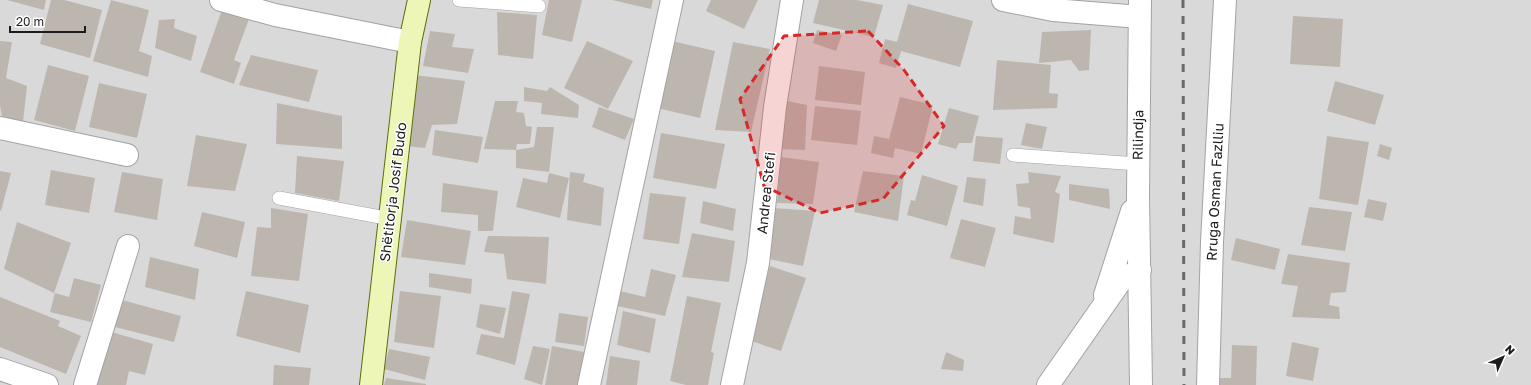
<svg xmlns="http://www.w3.org/2000/svg" width="1531" height="385" font-family="'Golos Text',sans-serif">
<style>
.residential{fill:#dad9d9}
.building{fill:#bdb6af}
.lines{fill:none;stroke-linecap:round;stroke-linejoin:round}
.service-casing{stroke:#a3a3a3;stroke-width:14}
.minor-casing{stroke:#a3a3a3;stroke-width:24}
.secondary-casing{stroke:#5b6c0a;stroke-width:24}
.service{stroke:#fff;stroke-width:13}
.minor{stroke:#fff;stroke-width:22}
.secondary{stroke:#eef6b7;stroke-width:22}
.rail{stroke:#6a6a6a;stroke-width:3;stroke-dasharray:8 8;stroke-linecap:butt}
.marked{fill:#d62828;fill-opacity:0.2;stroke:#d62828;stroke-width:3;stroke-dasharray:8 5;stroke-linejoin:round}
.labels{text-anchor:middle;stroke-width:3;stroke-linejoin:round;paint-order:stroke}
.street-label{font-size:14px;fill:#1c1c1c;stroke:#fff}
</style>
<rect width="100%" height="100%" fill="#edeae2"/>
<!-- residential -->
<path class="residential" d="M0,0H1531V385H0Z"/>
<!-- building -->
<path class="building" d="M7,0H46L44,10Z
M51,0H64L102,10L90,58L40,44Z
M111,0L149,10L139,51L152,56L148,77L93,61Z
M549,0H582L572,42L542,35Z
M612,0H653L651,9Z
M711,0H758L744,29L706,11Z
M819,0H857L883,5L874,37L813,23Z
M908,4L973,21L960,67L901,51L896,68L879,63L885,39L897,42Z
M223,7L250,16L234,60L241,63L234,84L200,72Z
M497,12L537,15L533,59L498,55Z
M1293,16L1343,19L1340,67L1290,64Z
M175,19L174,28L197,36L191,61L155,48L159,20Z
M817,30L842,35L836,51L813,43Z
M1091,30L1089,70L1079,71L1071,60L1039,63L1042,32Z
M430,31L455,34L452,47L474,49L468,73L423,66Z
M0,41L12,42L6,78L27,86L23,122L3,121L0,106Z
M587,41L633,61L608,109L564,88Z
M672,41L715,51L700,118L657,108Z
M733,42L770,49L751,132L715,130Z
M251,55L318,70L309,102L239,85Z
M997,60L1051,65L1049,93L1058,94L1057,108L993,110Z
M48,65L89,76L75,131L34,120Z
M819,66L865,72L861,105L815,100Z
M414,75L465,81L457,124L432,125L425,148L405,146Z
M1335,81L1384,95L1375,125L1327,111Z
M99,83L147,94L137,138L89,127Z
M524,87L547,91L550,87L579,105L578,118L541,114L542,103L524,101Z
M900,97L933,105L921,154L895,148L893,158L871,153L874,136L889,139Z
M782,100L807,105L805,150L776,149Z
M495,101H518L516,112L524,113L526,126L532,127L530,144H517L516,150L484,149Z
M277,103L342,116V149L276,144Z
M815,106L861,111L857,145L811,140Z
M599,107L634,119L625,140L592,127Z
M949,108L979,116L972,143H959L956,149L938,144Z
M1026,123L1047,127L1042,149L1021,145Z
M537,127H554L549,172L516,168V150L534,147Z
M435,130L483,137L478,163L432,155Z
M661,133L725,144L716,189L653,178Z
M196,135L247,144L235,191L187,186Z
M976,136L1003,138L1000,164L973,161Z
M1327,136L1369,142L1358,205L1319,199Z
M1380,144L1392,148L1389,160L1377,156Z
M297,156L344,161L339,201L295,193Z
M781,157L819,162L813,204L777,203Z
M51,170L95,178L89,213L45,205Z
M0,171L11,173L1,211L0,210Z
M863,171L904,176L898,221L854,212Z
M122,172L163,179L157,220L114,212Z
M570,172L585,174L583,182L604,188L601,226L567,220Z
M1028,172L1061,176L1055,192L1060,194L1054,243L1013,234L1015,216L1031,219L1030,208L1018,206L1016,184L1029,183Z
M549,173L569,178L560,218L516,207L523,178L547,183Z
M922,175L958,186L947,226L907,215L911,200L915,201Z
M967,177L986,179L983,206L963,202Z
M443,183L498,191L493,231H478V215L441,212Z
M1069,184L1109,189L1110,209L1069,200Z
M650,193L686,197L679,244L643,239Z
M1368,199L1387,203L1383,221L1364,217Z
M703,201L736,209L733,231L700,223Z
M1309,207L1352,212L1345,251L1301,245Z
M271,208L308,214L299,281L251,276L257,227L271,228Z
M774,208L815,211L803,266L764,258Z
M202,212L245,222L237,258L194,246Z
M961,219L996,228L985,267L950,258Z
M407,220L471,231L465,265L401,257Z
M17,222L71,243L54,293L4,269Z
M692,233L735,241L729,282L682,277Z
M488,236L549,237L546,284L507,279L504,254L484,252Z
M1236,238L1280,249L1275,270L1231,260Z
M1288,254L1350,263L1346,292L1331,293L1329,305L1339,307L1340,319L1292,317L1298,286L1281,284Z
M150,257L199,269L195,300L145,287Z
M770,266L806,278L781,351L745,339Z
M651,269L676,275L665,316L617,306L620,291L645,297Z
M429,273L472,279L471,294L429,287Z
M74,278L101,285L91,322L50,312L55,293L69,297Z
M246,291L309,305L300,353L236,336Z
M400,291L441,296L434,348L394,342Z
M512,291L530,294L515,365L476,354L481,334L504,338Z
M687,296L721,303L711,352L714,353L708,385H686L670,381Z
M0,297L60,321L58,326L81,336L66,374L0,347Z
M122,300L181,316L174,342L115,327Z
M480,304L506,308L500,334L476,327Z
M623,311L656,319L650,353L617,345Z
M559,313L588,317L584,346L555,342Z
M108,331L153,344L145,375L129,371L126,385H93Z
M1292,342L1319,348L1313,381L1286,376Z
M1232,345L1257,346L1256,385H1220V378H1231Z
M533,346L550,349L542,385L524,379Z
M552,346L584,352L578,385H545Z
M389,349L430,357L425,380L384,369Z
M946,352L964,360L963,371L941,369Z
M610,356L640,361L637,385H606Z
M274,365L311,368L309,385H273Z
M386,378L426,384V385H384Z"/>
<g class="lines">
<!-- service casing -->
<g class="service-casing">
<path id="service" d="M459,0L539,6
M1013,155L1138,164
M279,198L391,219"/>
</g>
<!-- minor casing -->
<g class="minor-casing">
<path id="minor" d="M221,0L275,15L410,42
M1003,0L1053,10L1140,17
M1140,0L1138,196L1141,385
M0,128L127,155
M1105,295L1132,211
M0,369L47,385
M85,385L128,246
M589,385L672,0
M732,385L758,263L775,107L792,0
M1048,385L1122,279L1140,270
M1208,385L1212,242L1225,0"/>
</g>
<!-- secondary casing -->
<g class="secondary-casing">
<path id="secondary" d="M371,385L410,42L419,0"/>
</g>
<!-- service -->
<use href="#service" class="service"/>
<!-- minor -->
<use href="#minor" class="minor"/>
<!-- secondary -->
<use href="#secondary" class="secondary"/>
<!-- rail -->
<path class="rail" d="M1183,0L1184,385"/>
</g>
<!-- marked area -->
<path class="marked" d="M868,31L904,70L944,126L883,199L820,213L764,186L740,99L784,36Z"/>
<g class="labels">
<!-- street labels -->
<g class="street-label">
<text transform="translate(1138 135) rotate(-89)" y="5">Rilindja</text>
<text transform="translate(393 192) rotate(-83)" y="5">Shëtitorja Josif Budo</text>
<text transform="translate(1215 192) rotate(-87)" y="5">Rruga Osman Fazlliu</text>
<text transform="translate(766 193) rotate(-84)" y="5">Andrea Stefi</text>
</g>
</g>
<!-- north arrow -->
<g transform="translate(1503 357) rotate(45)" stroke="#ffffff" stroke-width="3" paint-order="stroke">
<path d="M0-3L7 15L0 10L-7 15Z" fill="#1c1c1c"/>
<text y="-6" font-size="11" font-weight="bold" text-anchor="middle" fill="#1c1c1c">N</text>
</g>
<!-- scale -->
<path d="M10 26v6h75v-6" fill="none" stroke="#1c1c1c" stroke-width="2"/>
<text x="16" y="26" font-size="12" fill="#1c1c1c" stroke="#ffffff" stroke-width="3" paint-order="stroke">20 m</text>
</svg>
